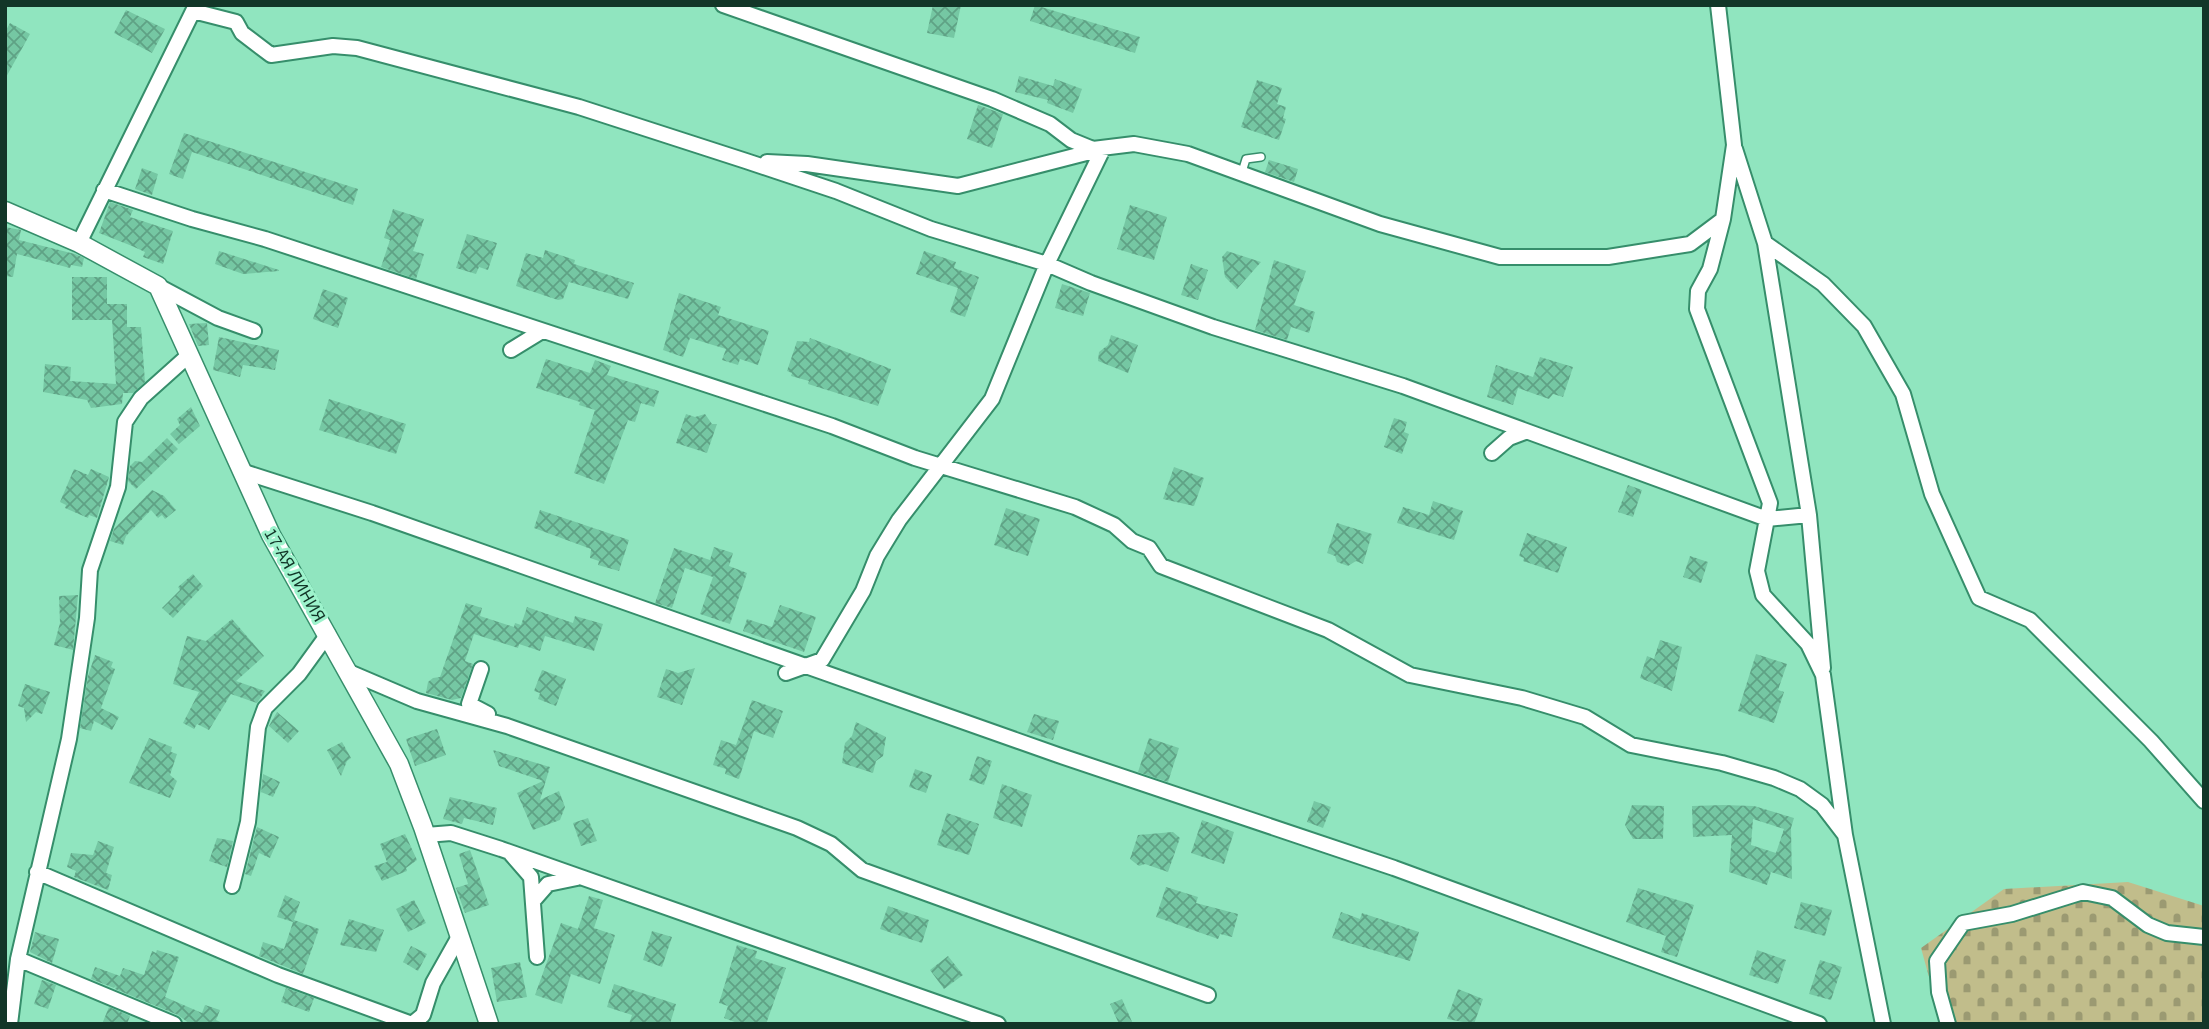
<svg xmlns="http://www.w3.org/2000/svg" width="2209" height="1029" font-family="'Source Sans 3',sans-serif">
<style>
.cemetery{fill:url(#cemetery-stones)}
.building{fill:url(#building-cross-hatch);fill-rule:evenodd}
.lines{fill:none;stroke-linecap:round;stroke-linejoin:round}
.service-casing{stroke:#368e6b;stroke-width:10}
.minor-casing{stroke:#368e6b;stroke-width:18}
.tertiary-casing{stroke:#368e6b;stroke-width:21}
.service{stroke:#fff;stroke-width:7}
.minor{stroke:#fff;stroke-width:14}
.tertiary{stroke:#fff;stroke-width:18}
.labels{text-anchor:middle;stroke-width:6;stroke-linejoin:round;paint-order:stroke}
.street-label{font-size:18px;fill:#123628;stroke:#9df3cc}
</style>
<defs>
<pattern id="cemetery-stones" width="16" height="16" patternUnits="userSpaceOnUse" patternTransform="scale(1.75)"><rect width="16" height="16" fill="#c1bd8b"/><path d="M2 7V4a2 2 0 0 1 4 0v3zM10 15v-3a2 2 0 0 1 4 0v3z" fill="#9b9a72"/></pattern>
<pattern id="building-cross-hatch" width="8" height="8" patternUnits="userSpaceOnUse" patternTransform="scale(1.75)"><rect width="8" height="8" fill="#75c7a3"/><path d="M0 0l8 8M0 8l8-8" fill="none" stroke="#5fa285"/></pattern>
</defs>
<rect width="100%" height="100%" fill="#90e5bf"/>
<!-- cemetery -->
<path class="cemetery" d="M2128,882L2204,906V1024H1942L1921,948L2004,889Z"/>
<!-- building -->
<path class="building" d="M933,5H961L954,38L927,33Z
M1035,5L1140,37L1135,53L1030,21Z
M126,10L165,29L152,53L114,33Z
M10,23L30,34L5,79V32Z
M1019,76L1053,86L1055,79L1082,89L1073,113L1047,103L1048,100L1015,92Z
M1257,80L1282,88L1277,104L1286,107L1283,118L1286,119L1279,140L1241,127Z
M978,105L1003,114L992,148L967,139Z
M184,133L358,189L353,205L192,152L183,179L169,174Z
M1269,160L1298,169L1294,182L1265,172Z
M142,168L158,174L152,195L135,189Z
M110,202L133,210L130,217L173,231L163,264L143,257L145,252L132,246L99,233Z
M1130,205L1167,217L1154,260L1117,249Z
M393,209L424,219L413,251L424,254L416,279L381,267L390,240L384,238Z
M5,227L21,230L19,240L75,254L84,258L82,267L71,265L70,268L17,254L13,277L5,276Z
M467,234L497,243L488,270L479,267L476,274L456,268Z
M545,250L575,260L574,264L634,283L628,299L569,282L563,299L558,300L516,286L526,253L543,258Z
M219,251L279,270V271L243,274L215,264Z
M924,251L956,262L954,268L979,277L965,317L950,312L958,288L916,274Z
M1227,251L1261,262L1237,289L1225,277L1222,257Z
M1274,260L1306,271L1294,305L1315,312L1309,333L1291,327L1287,340L1255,330Z
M1191,264L1208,270L1198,300L1181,295Z
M72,277H107V304H127V327H141L145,382L133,393H123L122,404L91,408L87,400L43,392L45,364L71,367L70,381L116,384L112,320H72Z
M1062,284L1090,293L1083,316L1055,308Z
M323,289L348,298L338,328L313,319Z
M679,293L721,307L718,315L769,331L758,365L740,359L738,365L722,360L726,349L690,338L683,357L663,350Z
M207,323L209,345L198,346L189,324Z
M1111,335L1138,345L1128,373L1098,361L1099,352L1108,345Z
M219,337L279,350L275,370L243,365L240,377L213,370Z
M810,338L891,369L878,406L808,384L809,381L791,376L792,373L787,371L797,341L809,342Z
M1540,357L1573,367L1563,397L1553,394L1549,399L1518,388L1513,405L1487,397L1496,365L1533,377Z
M546,359L590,373L595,360L611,366L607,375L659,391L654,407L641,403L635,422L628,420L604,484L574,473L595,410L579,405L580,402L536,388Z
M329,399L406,424L396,454L319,430Z
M191,407L200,426L179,444L170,434L180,425L177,419Z
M686,414L695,417L705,414L712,424H717L707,453L676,443Z
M1394,418L1407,422L1404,432L1409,434L1402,454L1384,447Z
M167,438L178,449L136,489L128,481L130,466L135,461L142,462Z
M1174,467L1204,478L1194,506L1163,499Z
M74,469L88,475L91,469L109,477L97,518L89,515L88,518L65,508L66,505L60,502Z
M1628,485L1642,490L1633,517L1618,512Z
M152,490L164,496L176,510L165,519L162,515L158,518L151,510L126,536L123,545L110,541L114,529Z
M1433,501L1463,511L1454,540L1397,523L1403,507L1429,515Z
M1006,508L1040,519L1028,556L994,545Z
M540,510L629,540L619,571L598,565L599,561L590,558L591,549L534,528Z
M1337,523L1372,534L1363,564L1356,561L1348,566L1337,562L1335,556L1327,553Z
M1527,533L1567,547L1558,573L1523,561L1524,558L1519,556Z
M714,547L733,553L729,566L747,573L730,624L700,614L713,577L685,568L672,608L655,603L674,548L710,560Z
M1690,556L1708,562L1701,583L1683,577Z
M193,574L203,586L173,618L162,608L180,590L178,587Z
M78,595L73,650L54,645L60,623L59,596Z
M466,603L482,608L480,616L514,627L515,623L521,625L527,607L573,623L575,616L603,624L594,651L545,636L540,651L519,644L518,648L474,634L465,661L473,664L461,698L452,700L426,693L428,682L433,678L440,677Z
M780,605L816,617L804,652L743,631L747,619L772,627Z
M232,619L264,656L236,681L265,691L257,703L231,694L209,730L197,724L194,729L183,723L199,692L173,684L187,636L206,641Z
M1660,640L1682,647L1672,691L1640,678L1647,656L1654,659Z
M1756,654L1787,664L1778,690L1784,692L1774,723L1738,711Z
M95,655L113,662L111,667L115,669L101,708L119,717L112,730L94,721L91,731L80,728L88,676Z
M695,668L682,705L657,697L666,669L678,673Z
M542,670L566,679L556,706L538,699L540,693L534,691Z
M25,684L50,692L42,714L36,712L26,722L24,708L18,706Z
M752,700L783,711L773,738L754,731L739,779L725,774L726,769L713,765L721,740L736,745Z
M277,712L299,731L288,743L269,726Z
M1034,714L1059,721L1053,740L1027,732Z
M856,722L886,737L883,756L876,761L873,773L842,763L845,743L852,736Z
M437,729L446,755L415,766L406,739Z
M149,738L172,747L171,752L177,754L170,775L177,781L170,798L129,783Z
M1149,738L1179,748L1168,782L1138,772Z
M342,742L351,758L347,761L341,776L327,750Z
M493,750L550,767L540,800L559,791L565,807L560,820L533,830L517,793L543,781L499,766Z
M977,756L992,761L984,785L969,780Z
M915,769L932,775L926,793L909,787Z
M263,774L280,782L273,797L261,792Z
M1002,784L1032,795L1022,827L993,818Z
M450,797L497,808L493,825L464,818L462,824L443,819Z
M1314,801L1331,807L1323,828L1307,822Z
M1632,805L1664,806L1663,839H1633L1625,825Z
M1723,805L1754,806L1794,818L1791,828L1792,879L1771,872L1767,885L1729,872L1732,835L1693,837L1692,806ZM1753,819L1784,829L1776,853L1751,845Z
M947,813L979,824L969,855L937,845Z
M588,818L597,841L581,846L573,823Z
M1202,820L1234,832L1224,864L1191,853Z
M257,827L279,837L270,858L259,853L251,876L245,874Z
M1173,832L1180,838L1168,872L1145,864L1139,866L1130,859L1138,835Z
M405,834L417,860L406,868L407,871L382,881L374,866L387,862L380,844Z
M217,838L233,841L227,867L209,861Z
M98,841L114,847L106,873L112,875L108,890L74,877L76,871L67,867L71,853L93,855Z
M470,850L489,905L465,913L456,888L468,884L459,854Z
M1166,887L1198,897L1196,903L1238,914L1232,937L1220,934L1218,939L1156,917Z
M1638,888L1694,905L1677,957L1661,952L1666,936L1626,922Z
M285,895L300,902L294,920L319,929L303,974L259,956L263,942L284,949L293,922L277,917Z
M589,896L603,900L594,928L615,935L600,984L571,974L562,1004L535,995L561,923L578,929Z
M414,900L426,923L408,932L396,909Z
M1801,902L1832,910L1825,936L1794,928Z
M888,906L929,920L922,943L880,929Z
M1341,912L1360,919L1362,913L1419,932L1410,961L1332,938Z
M349,919L384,930L376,952L340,945Z
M652,931L672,937L662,967L643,960Z
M35,932L59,939L52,963L30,952Z
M737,945L757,951L755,958L786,968L766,1024H740L724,1018L728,1006L719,1003Z
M411,946L427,954L418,971L403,962Z
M157,950L179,957L165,997L202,1013L205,1005L220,1010L216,1020L225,1024H190L178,1015L115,989L116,986L114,988L91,979L95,967L120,976L123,968L144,975L152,951L156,953Z
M1757,950L1786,960L1778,984L1749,975Z
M948,956L963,975L944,989L930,970Z
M1820,960L1842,967L1831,1000L1809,994Z
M520,962L527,997L497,1002L491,968Z
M42,980L56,985L48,1009L34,1004Z
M614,984L676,1004L670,1024H629L632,1015L607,1007Z
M286,988L314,998L309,1012L281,1002Z
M1458,989L1483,999L1474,1024L1447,1019Z
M1122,999L1133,1024H1119L1110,1004Z
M109,1007L130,1016L127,1024H102Z"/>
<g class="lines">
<!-- service casing -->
<g class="service-casing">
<path id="service" d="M1242,172L1246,159L1261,157"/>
</g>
<!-- minor casing -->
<g class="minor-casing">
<path id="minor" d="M723,5L992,99L1050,124L1071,140L1093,149L1134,144L1188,154L1380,224L1500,257H1608L1690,244L1722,220
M1718,5L1734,145L1723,219L1710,269L1698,291L1697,309L1770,503L1757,571L1763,595L1808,644L1823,675L1845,835L1883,1024
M193,11L236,22L242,33L271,55L333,46L357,48L579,107L746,161L836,191L931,229L1047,264L1091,283L1213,327L1403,386L1767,519L1809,515L1765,243
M1735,149L1765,243L1823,284L1864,326L1903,394L1932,494L1979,598L2030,620L2151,741L2204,801
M767,162L807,164L958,186L1098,150
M104,190L192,219L265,239L832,426L915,458L1075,507L1114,525L1132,541L1149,548L1161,566L1328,630L1410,675L1522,698L1585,717L1631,745L1722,763L1774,778L1800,789L1822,805L1845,835
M79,243L196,5
M158,286L218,318L254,331
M511,350L542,331
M1492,453L1509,438L1525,432
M241,471L372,513L1058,755L1394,868L1819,1024
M1809,515L1823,668
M481,669L469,704L488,714
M349,672L417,701L507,726L797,828L831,844L862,870L1208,995
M786,673L822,660L863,591L877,556L899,520L992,399L1047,264L1103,149
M426,835L451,833L501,849L998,1024
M511,854L531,877L537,957
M37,872L278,975L412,1024
M232,886L248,822L258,727L265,708L299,674L328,634
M534,900L548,884L577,878
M18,959L174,1024
M10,1024L18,959L69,739L87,618L90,570L118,487L125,422L141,398L189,355
M412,1024L423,1015L433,983L460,935
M1948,1024L1939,992L1937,961L1963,923L2012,914L2083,892L2112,898L2148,925L2167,933L2204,937"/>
</g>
<!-- tertiary casing -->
<g class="tertiary-casing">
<path id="tertiary" d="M5,211L79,243L158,286L271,535L399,764L423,827L489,1024"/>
</g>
<!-- service -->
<use href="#service" class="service"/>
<!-- minor -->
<use href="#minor" class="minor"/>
<!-- tertiary -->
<use href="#tertiary" class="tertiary"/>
</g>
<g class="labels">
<!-- street labels -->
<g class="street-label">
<text transform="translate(295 575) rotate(60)" y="6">17-АЯ ЛИНИЯ</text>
</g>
</g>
<!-- border -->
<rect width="2209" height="1029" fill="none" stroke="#123628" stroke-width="14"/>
</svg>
